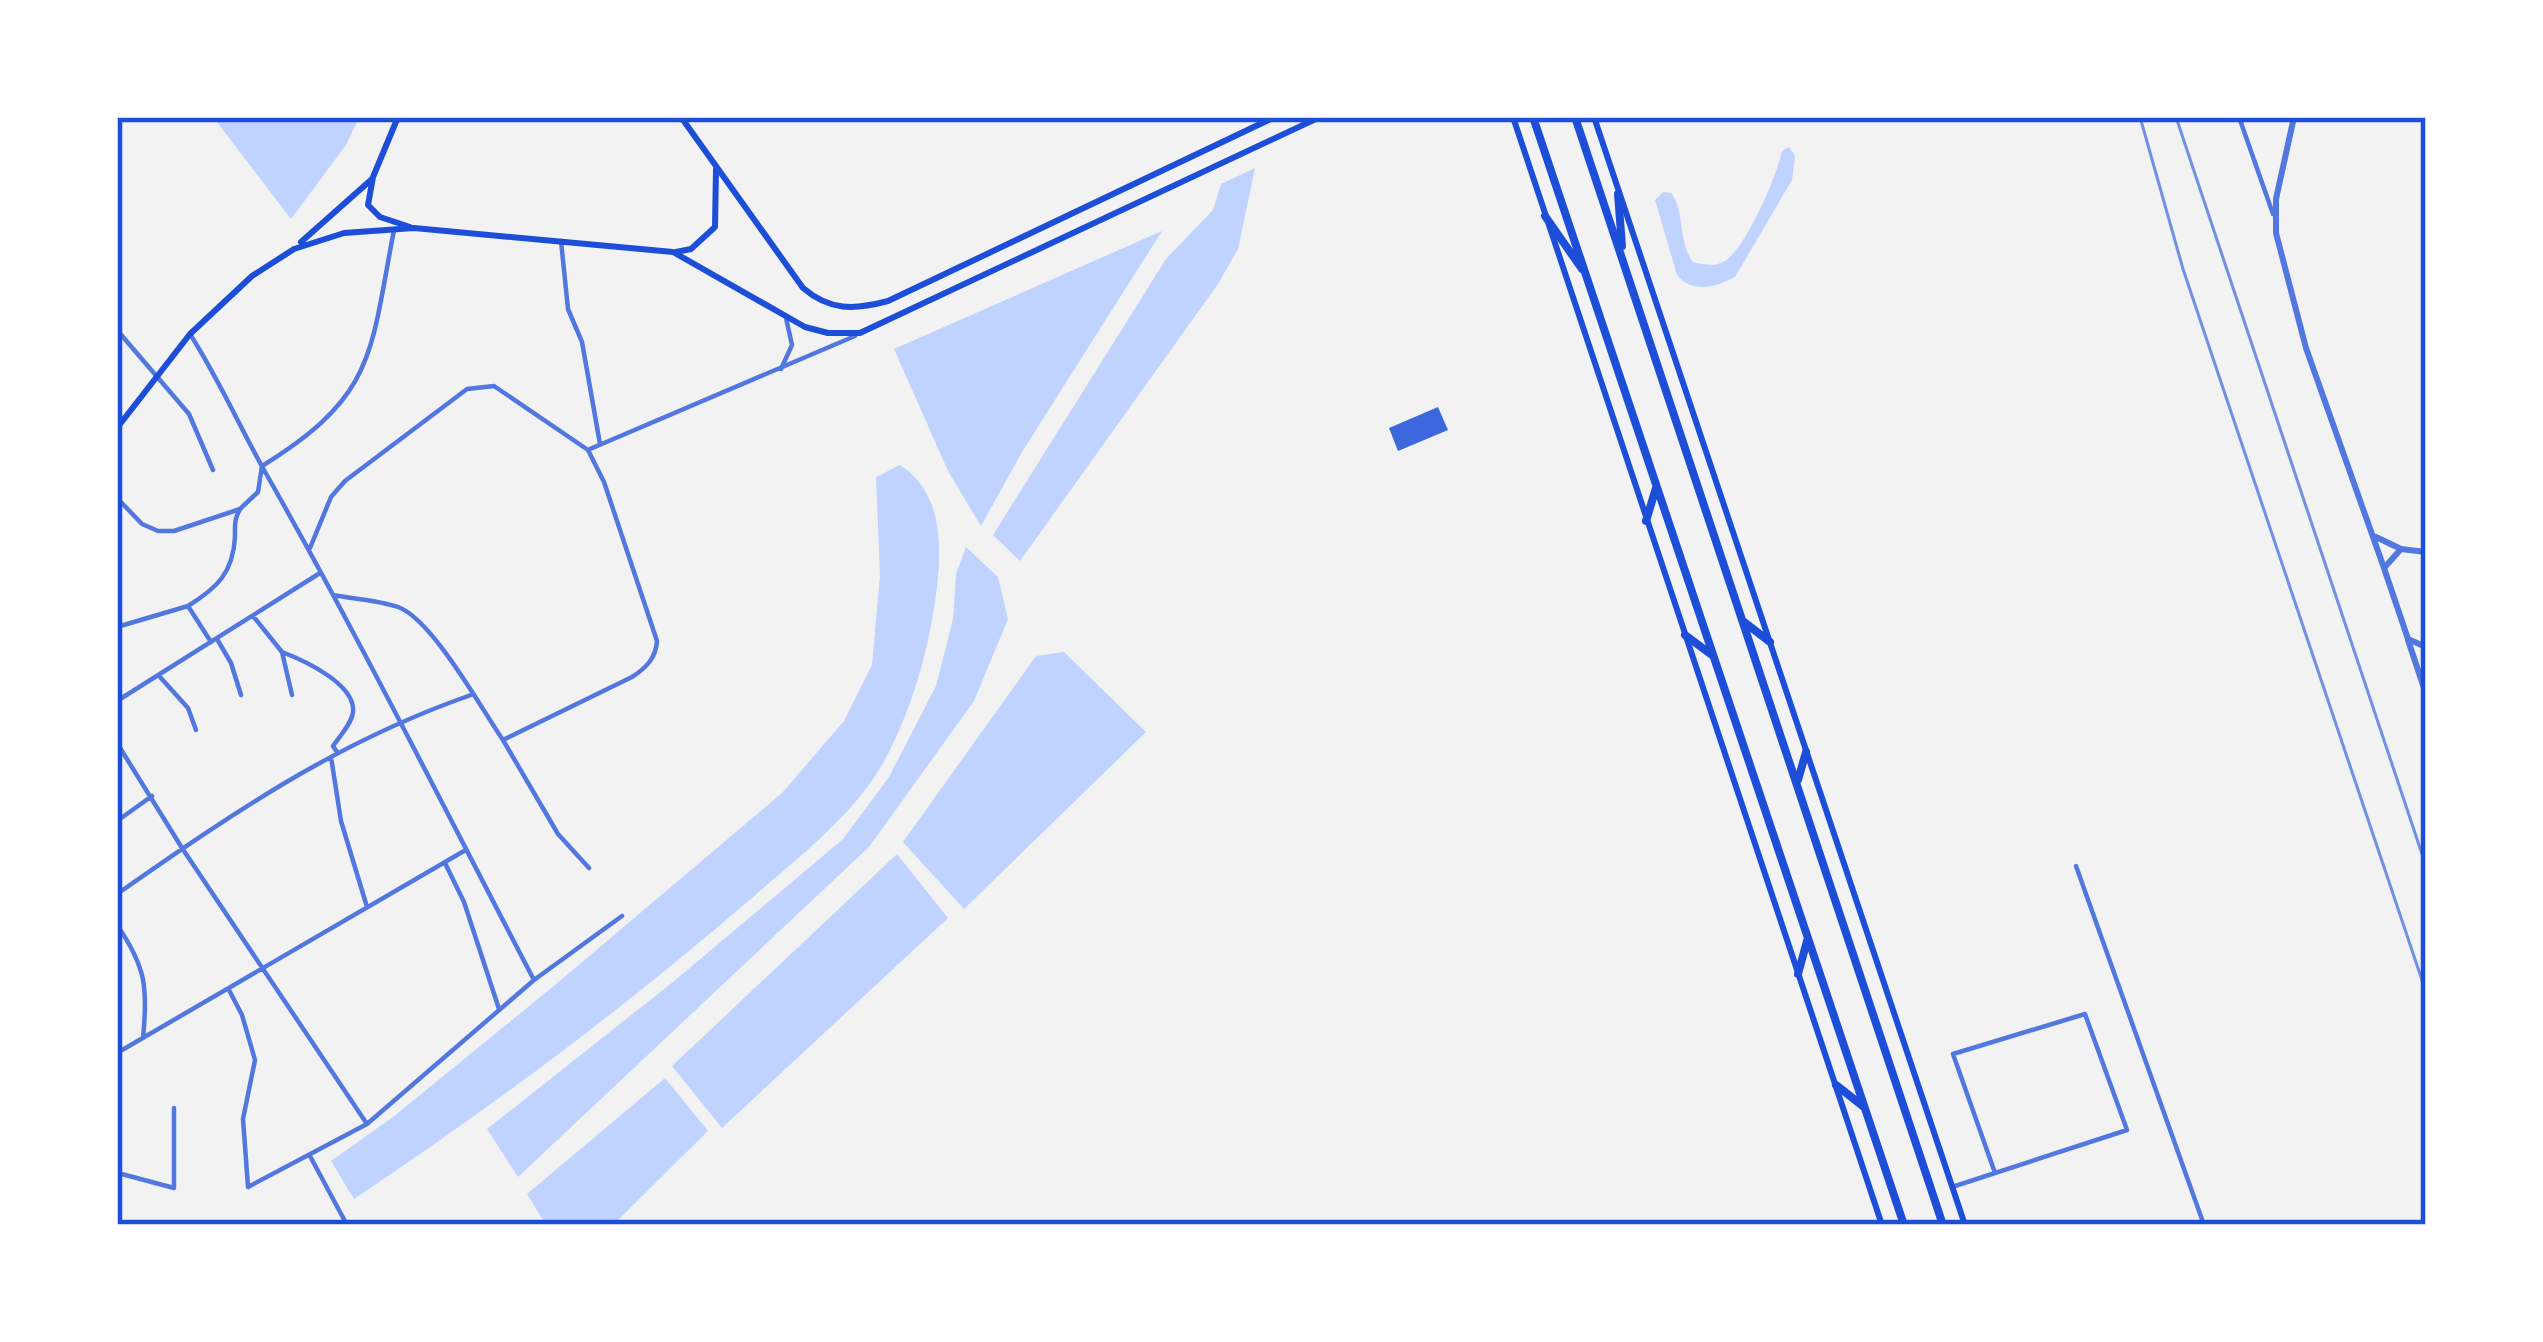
<svg xmlns="http://www.w3.org/2000/svg" width="2543" height="1342" font-family="'Space Grotesk',sans-serif">
<style>
.water{fill:#bfd3fe}
.building{fill:#3d67dc}
.lines{fill:none;stroke-linecap:round;stroke-linejoin:round}
.minor{stroke:#5277de;stroke-width:4.5}
.tertiary{stroke:#5277de;stroke-width:6}
.secondary{stroke:#1d4ed8;stroke-width:6}
.primary{stroke:#1d4ed8;stroke-width:8}
.rail{stroke:#7290e2;stroke-width:3}
.neatline{fill:none;stroke:#1d4ed8;stroke-width:4.5}
</style>
<rect width="100%" height="100%" fill="#f2f2f2"/>
<!-- water -->
<path class="water" d="M213,117H359L346,145L291,219Z
M1789,147L1795,156L1792,180L1735,277C1716,287 1692,294 1677,275L1655,200L1663,192L1671,193C1686,213 1677,240 1693,262C1706,265 1719,268 1730,257C1750,237 1776,178 1782,151Z
M1255,168L1238,249L1218,284L1020,561L993,535L1166,259L1213,210L1221,184Z
M1162,231L1022,452L981,526L948,471L894,349Z
M900,465C941,491 942,542 937,587C930,644 915,700 889,752C859,812 802,854 753,897C626,1007 493,1106 354,1199L331,1161L393,1117L555,985L782,793L844,721L872,665L880,576L876,477Z
M966,547L998,577L1008,619L974,701L869,847L518,1177L487,1129L673,982L843,839L889,777L936,686L953,619L956,574Z
M1064,652L1146,732L964,909L903,842L1036,656Z
M897,854L948,918L722,1128L672,1066Z
M665,1078L708,1131L613,1225H546L527,1194Z"/>
<!-- building -->
<path class="building" d="M1438,407L1448,430L1398,451L1389,428Z"/>
<g class="lines">
<!-- minor -->
<path class="minor" d="M2239,117L2273,214
M561,241L568,309L582,342L600,444
M117,330L189,414L213,470
M190,334C218,378 239,425 264,470C359,637 445,810 534,980
M781,369L792,345L786,318
M590,449L855,336
M117,498L142,524L158,531H174L240,509L258,492L262,466C377,395 370,353 394,230
M310,548L331,497L345,481L467,389L494,386L588,450L604,482L657,641C656,658 646,668 632,677L503,740C481,708 432,619 398,607C378,600 354,599 333,595
M253,616L282,652L292,695
M117,627L188,606
M217,639L231,663L241,695
M211,642L188,606C217,588 233,573 235,537C235,525 234,520 240,509
M282,652C303,660 356,684 353,712C352,723 340,736 333,746L337,752
M160,677L188,708L196,730
M117,701L320,573
M503,740L558,834L589,868
M117,743L182,848L367,1124
M331,757L341,821L367,907
M117,821L152,796
M445,863L464,902L499,1009
M2076,866L2204,1225
M117,894C233,813 336,742 471,695
M117,925C146,967 148,988 143,1038
M229,990L242,1015L255,1060L243,1119L248,1187L367,1124L534,980L622,916
M117,1053L464,851
M310,1156L347,1225
M117,1157L118,1173L174,1188V1108
M1952,1187L2127,1130L2085,1014L1953,1054L1995,1173"/>
<!-- tertiary -->
<path class="tertiary" d="M2294,117L2276,199V233L2306,348L2384,568
M2376,537L2401,549
M2426,552L2401,549L2384,568L2408,639L2426,647
M2408,640L2426,694"/>
<!-- secondary -->
<path class="secondary" d="M398,117L373,177L368,205L380,217L410,227
M681,117L803,288C830,311 854,310 888,301L1275,117
M1513,117L1882,1225
M1594,117L1965,1225
M301,242L372,179
M676,252L691,249L715,227L716,169
M117,428L190,334L252,276L294,249L344,233L414,228L673,252L805,327L828,333H860L1320,117"/>
<!-- primary -->
<path class="primary" d="M1533,117L1904,1225
M1575,117L1943,1225
M1618,194L1622,246
M1545,216L1582,269
M1646,521L1656,488
M1744,622L1770,642
M1685,635L1712,655
M1798,780L1806,752
M1798,974L1807,941
M1836,1085L1864,1107"/>
<!-- rail -->
<path class="rail" d="M2140,117L2183,269L2426,992
M2176,117L2426,866"/>
</g>
<!-- border -->
<rect width="2543" height="1342" fill="none" stroke="#ffffff" stroke-width="240"/>
<rect x="120" y="120" width="2303" height="1102" class="neatline"/>
</svg>
